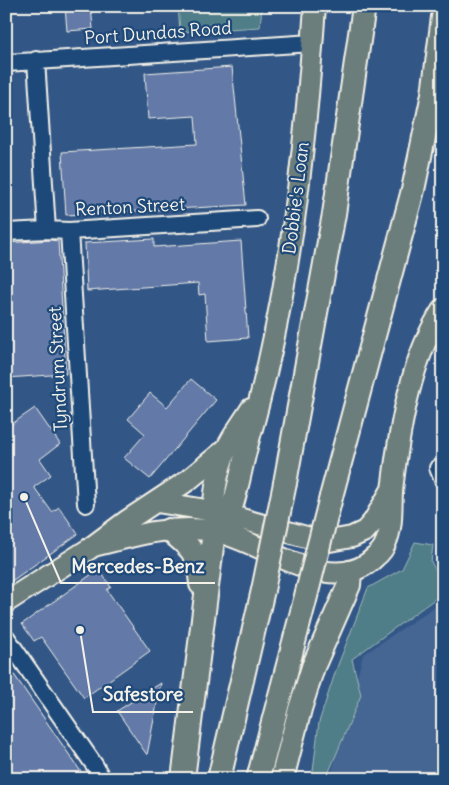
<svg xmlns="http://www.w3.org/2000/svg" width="449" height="785" font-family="Delius,sans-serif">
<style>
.built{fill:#456593}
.green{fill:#507e88;stroke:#a2b8b8}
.building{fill:#637aa8;stroke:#f4f1e8}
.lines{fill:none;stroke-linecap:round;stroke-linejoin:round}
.minor-casing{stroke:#f4f1e8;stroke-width:20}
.major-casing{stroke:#f4f1e8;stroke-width:24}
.highway-casing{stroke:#f4f1e8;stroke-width:26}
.minor{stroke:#1f4a7a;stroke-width:16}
.major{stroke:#6c7e7c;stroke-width:20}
.highway{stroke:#6c7e7c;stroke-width:22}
.highway-bridge-casing{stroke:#f4f1e8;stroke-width:26;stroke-linecap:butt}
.highway-bridge{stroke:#6c7e7c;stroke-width:22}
.labels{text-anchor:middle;stroke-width:4.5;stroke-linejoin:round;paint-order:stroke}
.street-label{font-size:18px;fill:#f4f1e8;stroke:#1f4a7a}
.leader{fill:none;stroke:#f4f1e8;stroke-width:2}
.callout-dot{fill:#f4f1e8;stroke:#1f4a7a;stroke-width:2}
.callout-label{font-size:19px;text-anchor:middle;font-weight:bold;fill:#f4f1e8;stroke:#1f4a7a;stroke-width:4.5;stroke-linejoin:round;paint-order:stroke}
</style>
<rect width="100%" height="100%" fill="#325787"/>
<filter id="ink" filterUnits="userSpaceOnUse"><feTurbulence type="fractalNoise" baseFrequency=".02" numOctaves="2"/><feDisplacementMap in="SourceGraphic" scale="10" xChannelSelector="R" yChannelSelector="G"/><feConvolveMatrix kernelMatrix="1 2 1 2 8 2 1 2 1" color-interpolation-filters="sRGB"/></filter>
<g filter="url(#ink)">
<!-- built -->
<path class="built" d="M443,407V451L435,432Z
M443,601V779H330L363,655Z"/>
<!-- green -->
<path class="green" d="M178,6H262L260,27L180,32Z
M415,542L433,545L431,562L443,584V593L352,659L361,695L326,779H312L319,722L336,670L368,588L402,569Z"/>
<!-- building -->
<path class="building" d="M65,6H91L93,29L67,31Z
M232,67L246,205L66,215L62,152L197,144L195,116L148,119L145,73Z
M154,239V247L241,241L248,338L208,341L205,294L199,295L198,283L87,291L85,243Z
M51,240L58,241L66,374L6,378V243Z
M191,379L216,400L150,479L124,458L145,434L128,419L150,393L167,407Z
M35,408L60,444L40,459L51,475L34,487L52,512L59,507L78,534L6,585V428Z
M99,569L111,587L107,590L150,651L84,698L41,637L34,641L22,624Z
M6,663L86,779H6Z
M161,683L147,755L117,711Z"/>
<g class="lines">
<!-- minor casing -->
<g class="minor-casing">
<path id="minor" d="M36,60L47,230
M6,63L312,43
M69,231L86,504
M6,232L47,230L69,231L257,219
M438,468L443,480
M6,637L95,766L102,779"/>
</g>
<!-- major casing -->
<g class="major-casing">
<path id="major" d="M157,502L213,511L324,542L352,537L365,531L373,522L391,491
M214,524C212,500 217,472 226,450C232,436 243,422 251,409
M222,533C236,505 240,473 248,443C289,300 305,154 315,6
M94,546C132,536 173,524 213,531C260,539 332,601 375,557C380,553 384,548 386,542C394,524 390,502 393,482C400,426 411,358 443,309
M6,602L89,549L128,520L187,481L226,449"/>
</g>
<!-- highway casing -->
<g class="highway-casing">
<path id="highway" d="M285,483L334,214L364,6
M331,497L413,190L433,94L443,17
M169,530C193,549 198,553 201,584
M183,779L214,531
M219,779L263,590
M258,779L304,604
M282,779L300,709L313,667L349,585L350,572"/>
</g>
<!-- minor -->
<use href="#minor" class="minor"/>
<!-- major -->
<use href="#major" class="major"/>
<!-- highway -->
<use href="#highway" class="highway"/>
<!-- highway-bridge casing -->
<g class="highway-bridge-casing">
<path id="highway-bridge" d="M263,590L285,483
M304,604L331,497"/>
</g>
<!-- highway-bridge -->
<use href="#highway-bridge" class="highway-bridge"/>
</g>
</g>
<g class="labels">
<!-- street labels -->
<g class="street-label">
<text transform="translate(158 33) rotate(-4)" y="6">Port Dundas Road</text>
<text transform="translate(296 198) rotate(-83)" y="6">Dobbie's Loan</text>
<text transform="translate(130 207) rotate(-3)" y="6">Renton Street</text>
<text transform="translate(58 369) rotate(-93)" y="6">Tyndrum Street</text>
</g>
</g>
<!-- callouts -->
<path class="leader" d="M24 497L61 583H215M80 630L93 712H193"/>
<g class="callout-dot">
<circle cx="24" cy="497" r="5"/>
<circle cx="80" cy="630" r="5"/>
</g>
<g class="callout-label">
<text x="138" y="573">Mercedes-Benz</text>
<text x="143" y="701">Safestore</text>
</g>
<!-- margin -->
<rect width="449" height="785" fill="none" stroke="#1f4a7a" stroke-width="25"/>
<rect x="12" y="12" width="424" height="760" fill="none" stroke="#f4f1e8" stroke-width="2" filter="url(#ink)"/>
</svg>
